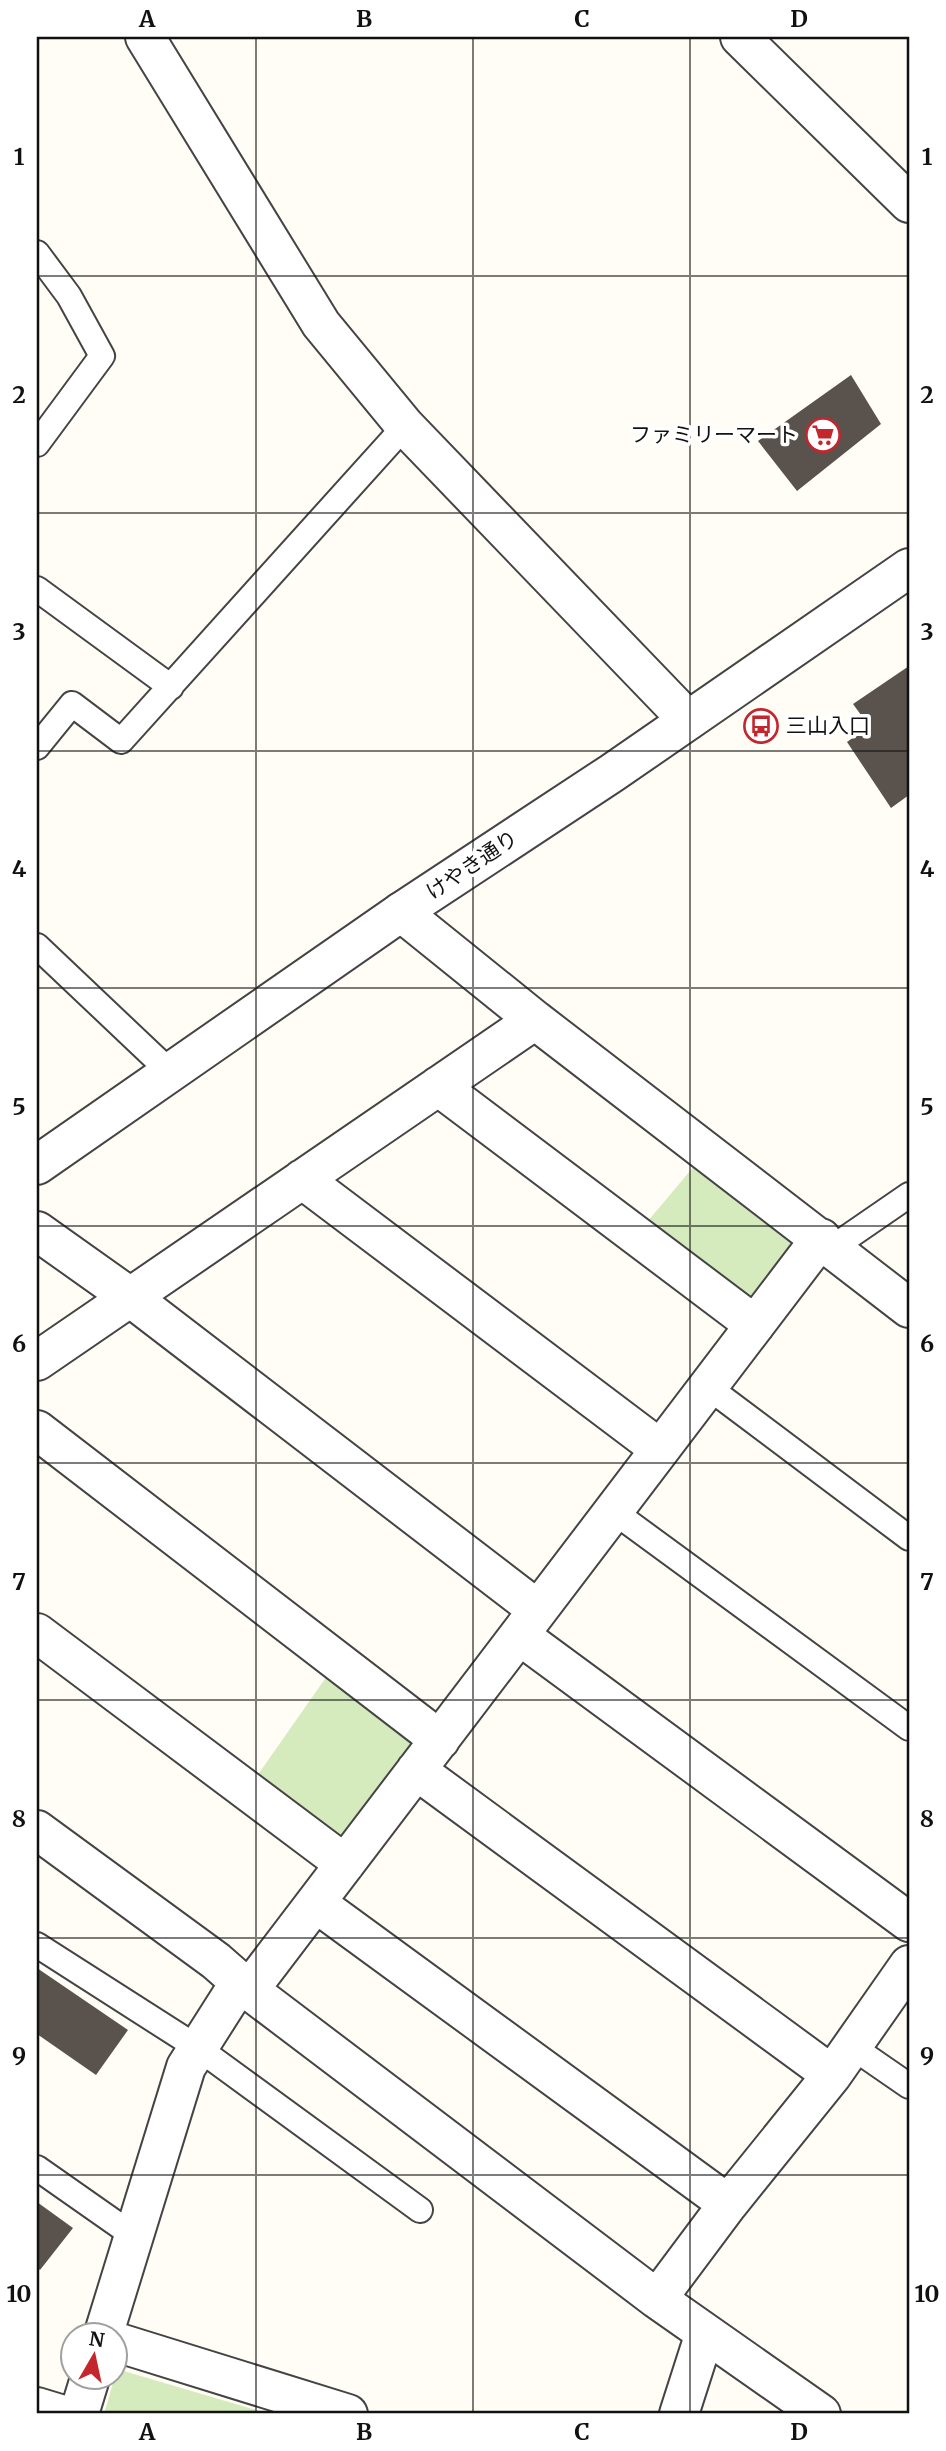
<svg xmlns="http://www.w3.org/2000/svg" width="946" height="2451" font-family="Merriweather,'Noto Sans JP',serif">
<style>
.green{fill:#d5ebbd}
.building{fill:#5a524d}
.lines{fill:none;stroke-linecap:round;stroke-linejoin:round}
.service-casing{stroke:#444;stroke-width:28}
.minor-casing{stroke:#444;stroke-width:42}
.tertiary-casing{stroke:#444;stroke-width:42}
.service{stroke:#fff;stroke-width:24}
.minor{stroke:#fff;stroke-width:38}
.tertiary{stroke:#fff;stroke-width:38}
.grid{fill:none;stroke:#111;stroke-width:2;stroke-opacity:0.55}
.labels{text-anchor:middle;stroke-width:7;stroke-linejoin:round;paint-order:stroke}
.poi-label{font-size:21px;fill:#111;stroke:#fff;text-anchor:end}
.street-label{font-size:21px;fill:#111;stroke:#fff}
.neatline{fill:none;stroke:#111;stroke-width:2.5}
.grid-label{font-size:23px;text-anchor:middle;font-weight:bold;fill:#111}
</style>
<rect width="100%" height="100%" fill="#fffdf5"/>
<!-- green -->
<path class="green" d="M701,1158L797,1231L801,1251L760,1304L642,1228Z
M334,1666L419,1733L352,1845L250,1786Z
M117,2369L270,2414H104Z"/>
<!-- building -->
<path class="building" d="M851,375L881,424L797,491L758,441Z
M909,666V795L891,808L847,742L869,726L853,704Z
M37,1968L128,2030L96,2075L37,2034Z
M37,2202L73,2228L40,2270L37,2267Z"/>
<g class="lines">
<!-- service casing -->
<g class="service-casing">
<path id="service" d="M37,253L69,296L102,356L37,444
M37,589L171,687
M37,747L72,704L121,741L405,426
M37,946L170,1072
M832,1248L909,1195
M708,1387L909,1538
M613,1511L909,1728
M37,1945L198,2048L420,2210
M851,2046L909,2086
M37,2168L134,2236"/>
</g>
<!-- minor casing -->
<g class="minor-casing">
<path id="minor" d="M145,37L321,324L405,426L688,720
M740,37L909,203
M401,912L535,1020L909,1308
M438,1086L755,1325
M302,1179L660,1449
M37,1231L130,1297L538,1610
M37,1361L535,1020
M37,1430L440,1740
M37,1633L345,1864
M519,1635L909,1922
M416,1770L832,2075
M37,1830L216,1961L249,1990L657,2299L821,2414
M316,1903L728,2204
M249,1990L821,1238
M657,2299L728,2204L832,2075L909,1965
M103,2336L186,2067L240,1982
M116,2342L348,2414
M37,2407L60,2414
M79,2414L90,2378
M679,2414L705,2333"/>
</g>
<!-- tertiary casing -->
<g class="tertiary-casing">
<path id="tertiary" d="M37,1165L401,912L612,773L909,568"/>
</g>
<!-- service -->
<use href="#service" class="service"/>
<!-- minor -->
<use href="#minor" class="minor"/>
<!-- tertiary -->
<use href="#tertiary" class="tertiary"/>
</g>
<!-- grid -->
<path class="grid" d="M256,37V2414M473,37V2414M690,37V2414M37,276H909M37,513H909M37,751H909M37,988H909M37,1226H909M37,1463H909M37,1700H909M37,1938H909M37,2175H909"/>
<!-- icons -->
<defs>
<g id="supermarket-ring" transform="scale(1.75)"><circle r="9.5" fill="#fff" stroke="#c4262e" stroke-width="1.5"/><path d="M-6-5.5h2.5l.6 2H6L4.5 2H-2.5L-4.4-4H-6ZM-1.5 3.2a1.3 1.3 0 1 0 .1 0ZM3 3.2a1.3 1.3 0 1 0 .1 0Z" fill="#c4262e"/></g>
<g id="bus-ring" transform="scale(1.75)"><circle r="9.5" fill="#fff" stroke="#c4262e" stroke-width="1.5"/><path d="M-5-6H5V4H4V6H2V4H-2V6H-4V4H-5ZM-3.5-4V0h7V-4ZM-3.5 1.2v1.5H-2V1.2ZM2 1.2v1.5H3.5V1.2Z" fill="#c4262e"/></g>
</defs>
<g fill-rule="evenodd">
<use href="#supermarket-ring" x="823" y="435"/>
<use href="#bus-ring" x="761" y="726"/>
</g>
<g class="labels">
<!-- poi labels -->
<g class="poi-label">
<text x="798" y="442">ファミリーマート</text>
<text x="786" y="733" text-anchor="start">三山入口</text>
</g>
<!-- street labels -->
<g class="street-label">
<text transform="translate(472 865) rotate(-34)" y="7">けやき通り</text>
</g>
</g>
<!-- border -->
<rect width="946" height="2451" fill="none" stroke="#ffffff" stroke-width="77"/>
<!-- north arrow -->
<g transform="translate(94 2356) rotate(9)"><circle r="33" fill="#ffffff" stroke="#a0a0a0" stroke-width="2"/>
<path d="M0-5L12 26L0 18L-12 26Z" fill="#c4262e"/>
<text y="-10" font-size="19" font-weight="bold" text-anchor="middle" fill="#111111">N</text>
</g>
<rect x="38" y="38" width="870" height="2374" class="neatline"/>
<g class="grid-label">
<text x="147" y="27">A</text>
<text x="364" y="27">B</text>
<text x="582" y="27">C</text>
<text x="799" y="27">D</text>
<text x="19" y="165">1</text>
<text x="927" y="165">1</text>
<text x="19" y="403">2</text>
<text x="927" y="403">2</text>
<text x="19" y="640">3</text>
<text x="927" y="640">3</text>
<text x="19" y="877">4</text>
<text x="927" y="877">4</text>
<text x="19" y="1115">5</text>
<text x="927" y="1115">5</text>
<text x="19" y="1352">6</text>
<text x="927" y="1352">6</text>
<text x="19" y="1590">7</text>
<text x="927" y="1590">7</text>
<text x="19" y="1827">8</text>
<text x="927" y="1827">8</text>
<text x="19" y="2064">9</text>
<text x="927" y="2064">9</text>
<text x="19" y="2302">10</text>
<text x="927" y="2302">10</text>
<text x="147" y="2440">A</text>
<text x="364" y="2440">B</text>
<text x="582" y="2440">C</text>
<text x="799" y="2440">D</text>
</g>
</svg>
